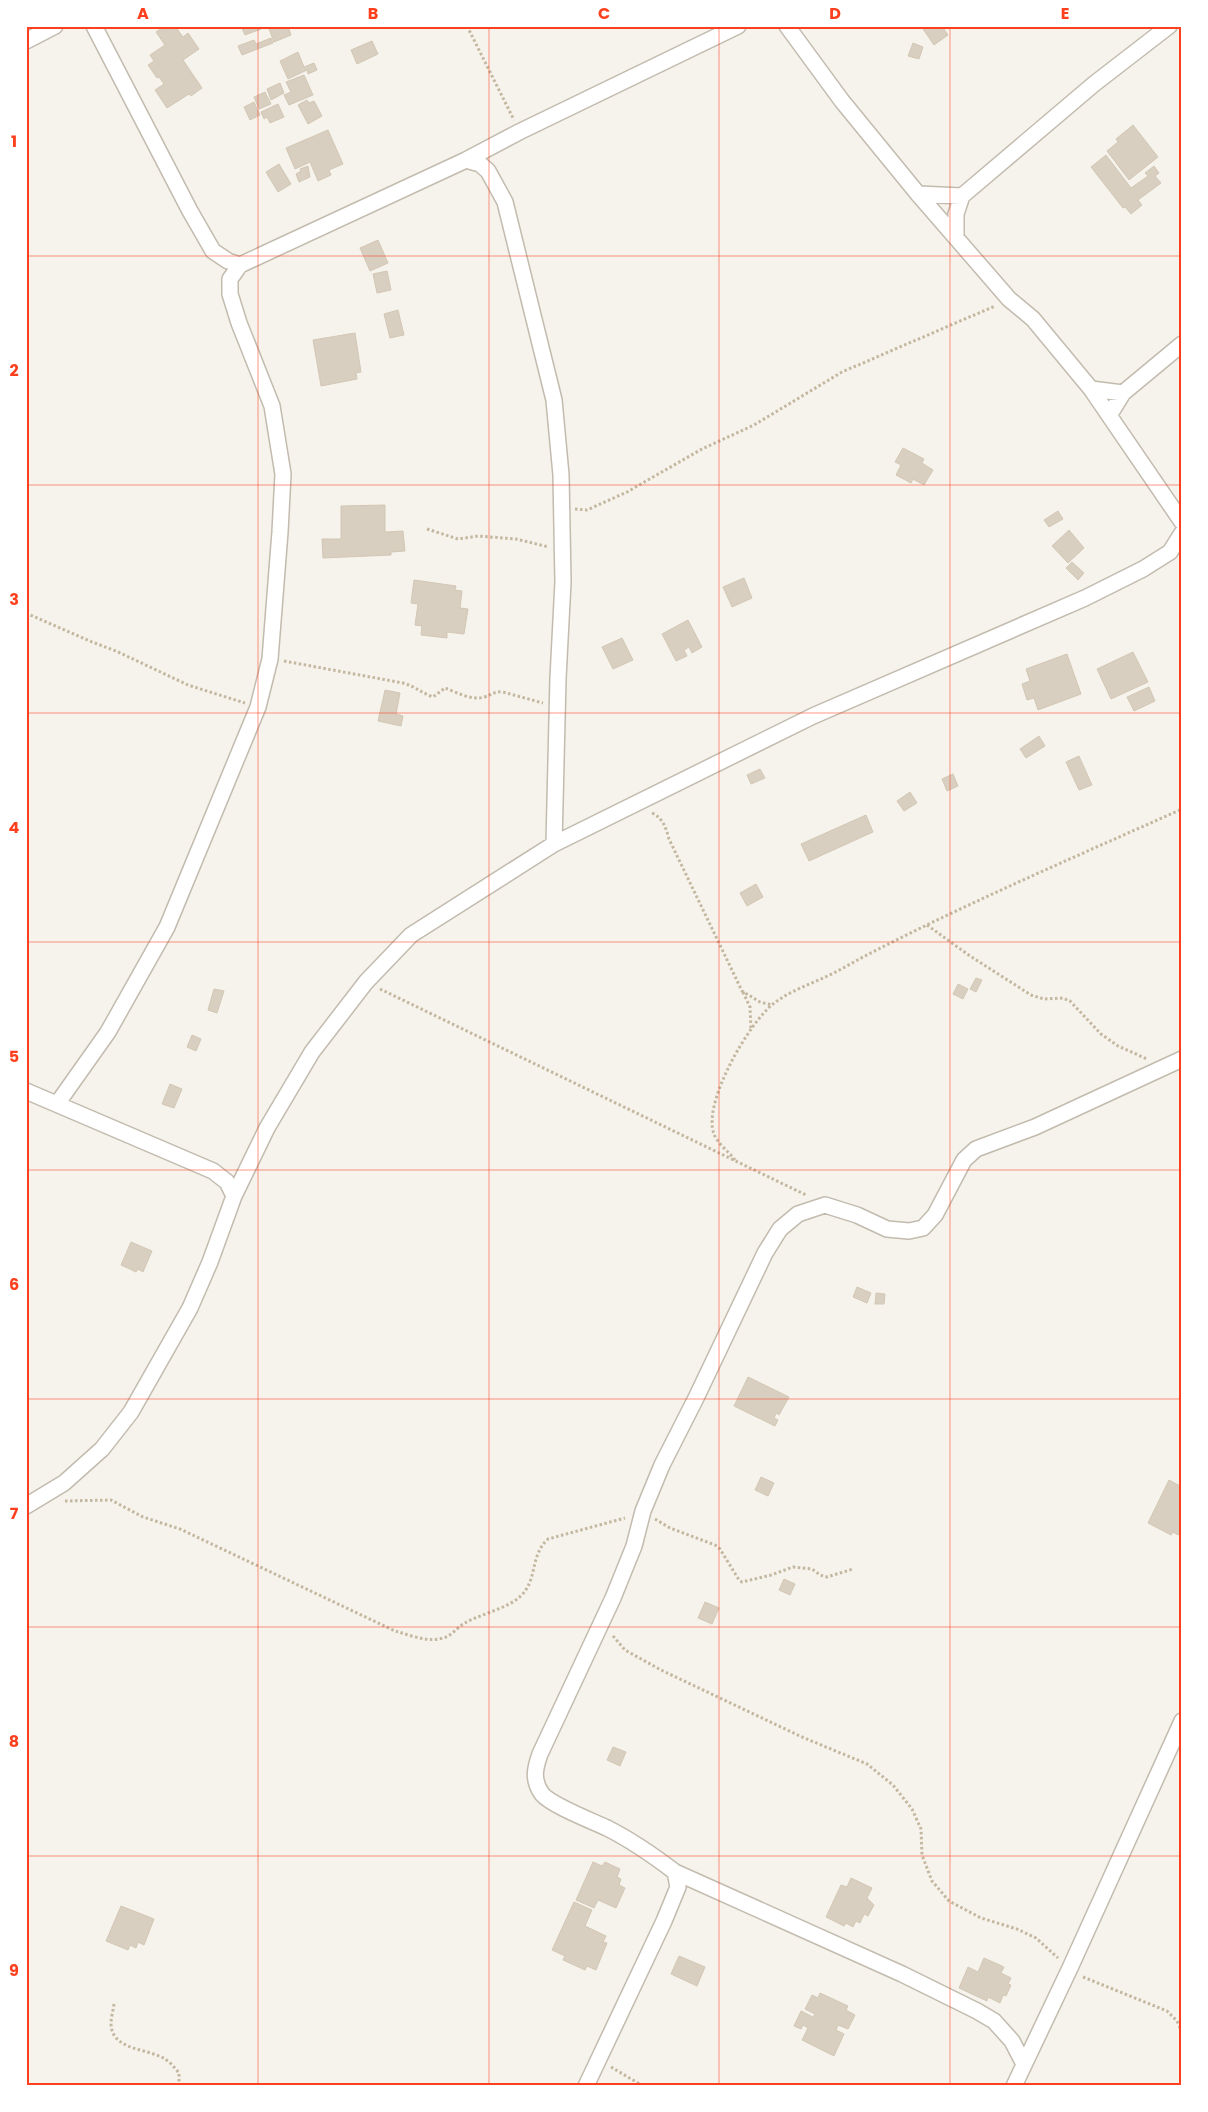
<svg xmlns="http://www.w3.org/2000/svg" width="1208" height="2112" font-family="Poppins,sans-serif">
<style>
.building{fill:#d8cfc1;stroke:#d3c7b4}
.lines{fill:none;stroke-linecap:round;stroke-linejoin:round}
.street-casing{stroke:#c2bbae;stroke-width:18}
.path{stroke:#c4b79f;stroke-width:3;stroke-dasharray:2.5 2.5;stroke-linecap:butt}
.street{stroke:#fff;stroke-width:15}
.grid{fill:none;stroke:#fc3f1d;stroke-width:1;stroke-opacity:0.55}
.neatline{fill:none;stroke:#fc3f1d;stroke-width:2}
.grid-label{font-size:16px;text-anchor:middle;font-weight:bold;fill:#fc3f1d}
</style>
<rect width="100%" height="100%" fill="#f6f3ec"/>
<!-- building -->
<path class="building" d="M165,26H175L183,37L188,33L199,49L183,60L202,88L191,96L189,94L167,108L155,90L164,84L159,77L157,78L148,65L154,61L150,55L165,45L156,32Z
M241,26H260L261,29L245,35Z
M268,26H288L291,35L274,42Z
M921,26H935L937,28L942,26L948,35L934,45Z
M271,38L273,43L242,55L238,46L254,40L256,44Z
M372,41L378,54L357,64L351,50Z
M913,43L923,47L919,59L908,56Z
M298,52L304,67L314,63L317,70L308,74L307,70L288,79L280,61Z
M304,75L313,95L289,105L284,95L291,92L286,82Z
M280,83L284,93L271,100L267,89Z
M265,92L271,104L259,109L254,97Z
M307,100L309,103L314,101L322,116L308,124L298,105Z
M254,102L260,115L250,120L244,107Z
M278,104L284,117L270,123L267,117L264,119L261,112Z
M1133,125L1158,157L1129,180L1107,151L1118,142L1116,139Z
M328,130L343,164L329,170L331,175L318,181L310,162L295,169L286,148Z
M1106,155L1131,188L1148,176L1145,173L1154,166L1159,173L1155,176L1161,183L1138,200L1142,205L1131,214L1125,207L1123,208L1091,167Z
M279,164L291,184L278,192L266,172Z
M308,166L310,177L299,182L296,174L301,171L300,169Z
M378,240L388,263L370,271L360,248Z
M387,271L391,290L377,293L373,274Z
M398,310L404,335L390,338L384,314Z
M355,333L361,372L356,373L357,379L321,386L313,340Z
M903,448L924,459L922,463L933,470L924,485L913,479L911,483L896,475L901,465L895,462Z
M385,505V532L403,531L405,551L391,552V555L323,558L322,539H341V506Z
M1058,511L1063,519L1049,527L1044,520Z
M1069,530L1084,548L1068,563L1052,546Z
M1072,562L1084,573L1078,580L1066,568Z
M744,578L752,598L732,607L723,587Z
M414,580L456,586L455,590L462,591L460,608L468,609L464,634L447,632V638L421,635L422,626L415,625L418,604L411,603Z
M688,620L702,647L692,653L689,647L684,650L687,656L676,661L662,634Z
M622,638L633,660L613,669L602,647Z
M1133,652L1148,682L1111,699L1097,669Z
M1067,654L1081,694L1038,710L1034,698L1027,700L1022,684L1030,681L1026,669Z
M1149,687L1155,701L1134,711L1127,697Z
M385,690L400,693L396,714L403,716L401,726L378,721Z
M1039,736L1045,746L1026,758L1020,749Z
M1079,756L1092,785L1079,790L1066,762Z
M760,769L765,778L751,784L747,775Z
M953,774L958,786L947,791L942,779Z
M910,792L917,803L904,811L897,801Z
M866,815L873,832L809,861L801,844Z
M756,884L763,897L747,906L740,893Z
M976,978L982,980L976,992L970,989Z
M958,984L968,989L963,999L953,994Z
M214,989L224,991L217,1013L208,1010Z
M192,1035L201,1039L196,1051L187,1047Z
M170,1084L182,1089L174,1108L162,1104Z
M131,1242L152,1251L143,1272L138,1269L136,1272L121,1265Z
M857,1287L871,1293L867,1303L853,1297Z
M876,1293L885,1294L884,1304H875Z
M748,1377L789,1397L779,1415L776,1413L774,1418L778,1420L775,1426L734,1406Z
M761,1477L774,1483L768,1496L755,1490Z
M1169,1480L1182,1487V1528L1178,1535L1173,1532L1171,1535L1148,1523Z
M784,1579L795,1584L790,1595L779,1590Z
M705,1602L719,1608L712,1624L698,1618Z
M613,1747L626,1752L620,1766L607,1760Z
M593,1862L602,1866L605,1862L620,1869L617,1877L621,1879L619,1885L625,1888L616,1908L598,1900L594,1908L576,1900Z
M851,1878L872,1888L867,1898L874,1905L868,1916L864,1914L860,1923L856,1921L853,1927L846,1923L844,1926L826,1917L841,1885L847,1887Z
M574,1902L592,1910L585,1926L606,1936L603,1942L607,1943L596,1970L587,1966L585,1970L563,1960L565,1956L552,1950Z
M121,1906L154,1919L144,1945L138,1942L136,1948L130,1945L128,1950L106,1941Z
M679,1956L705,1967L697,1986L671,1974Z
M984,1958L1004,1967L1001,1973L1011,1978L1008,1984L1011,1985L1006,1996L1003,1995L1000,2003L988,1997L987,2001L959,1988L968,1967L978,1972Z
M820,1993L848,2006L846,2010L855,2015L848,2029L838,2025L836,2030L844,2034L834,2056L802,2040L808,2028L803,2025L801,2029L794,2026L801,2011L813,2017L815,2014L805,2009L812,1995L818,1998Z"/>
<g class="lines">
<!-- street casing -->
<g class="street-casing">
<path id="street" d="M94,26L190,211L213,251L228,261L240,265
M787,26L842,101L918,194L1009,299L1033,319L1091,389L1182,522
M26,41L55,26
M466,160L480,164L488,171L505,202L554,400L561,475L563,582L558,678L554,844
M918,194L962,196
M956,237V214L962,196L1094,84L1169,26
M1091,389L1123,393
M1110,414L1123,393L1182,344
M26,1091L213,1171L227,1182L234,1196L210,1262L190,1308L131,1412L102,1449L64,1483L26,1506
M57,1104L108,1032L167,927L258,707L270,659L280,532L283,474L272,406L239,323L230,294V279L240,265L466,160L519,132L738,26
M234,1196L267,1128L312,1052L366,982L411,935L554,844L813,716L1085,598L1143,569L1170,552L1182,533
M675,1872L902,1974L977,2011L994,2021L1012,2041L1024,2064
M586,2086L664,1921L678,1887L675,1872C654,1856 631,1840 607,1828C592,1821 551,1805 542,1794C532,1780 535,1768 540,1754L613,1598L634,1546L643,1511L662,1465L696,1398L765,1253L780,1229L798,1214L825,1205L857,1215L887,1229L909,1231L923,1228L935,1215L964,1160L976,1149L1035,1127L1182,1059
M1014,2086L1070,1968L1182,1721"/>
</g>
<!-- path -->
<path class="path" d="M467,26L514,120
M575,509L587,510L627,492L702,449L754,425L842,372L995,306
M427,529L458,539L478,536L516,539L549,547
M26,613L92,642L116,651L188,685L245,703
M284,661L403,683C414,686 422,693 433,697L445,688C456,692 472,701 484,697C492,695 494,691 503,692L543,703
M652,813C663,818 666,828 669,839L742,991L760,1002L772,1005
M927,925L970,956L1031,995L1044,999L1063,998L1070,1001L1101,1034L1118,1046L1147,1059
M380,989L806,1195
M743,992L750,1007L751,1029
M735,1160C729,1152 717,1143 714,1134C702,1103 749,1023 773,1004C788,992 806,986 823,978C837,972 850,964 863,957C967,903 1075,857 1182,809
M65,1501L111,1500L143,1517L180,1529L395,1631C410,1635 428,1643 443,1638C452,1636 457,1627 465,1623C482,1613 515,1607 525,1591C537,1574 531,1555 548,1539L625,1518
M655,1519L670,1528L715,1545L720,1549L739,1580L742,1582L771,1575L793,1567L812,1569L820,1575L827,1577L853,1569
M613,1636L625,1650L661,1670L802,1737L867,1764L893,1785L912,1809L921,1829L922,1855L932,1881L949,1901L981,1918L1017,1929L1036,1938L1058,1958
M1083,1977L1167,2011L1177,2021L1182,2032
M114,2004C113,2011 111,2018 111,2024C112,2051 148,2048 165,2059C170,2062 175,2068 179,2073V2086
M611,2067L643,2086"/>
<!-- street -->
<use href="#street" class="street"/>
</g>
<!-- grid -->
<path class="grid" d="M258,26V2086M489,26V2086M719,26V2086M950,26V2086M26,256H1182M26,485H1182M26,713H1182M26,942H1182M26,1170H1182M26,1399H1182M26,1627H1182M26,1856H1182"/>
<!-- border -->
<rect width="1208" height="2112" fill="none" stroke="#ffffff" stroke-width="55"/>
<rect x="28" y="28" width="1152" height="2056" class="neatline"/>
<g class="grid-label">
<text x="143" y="19">A</text>
<text x="373" y="19">B</text>
<text x="604" y="19">C</text>
<text x="835" y="19">D</text>
<text x="1065" y="19">E</text>
<text x="14" y="147">1</text>
<text x="14" y="376">2</text>
<text x="14" y="605">3</text>
<text x="14" y="833">4</text>
<text x="14" y="1062">5</text>
<text x="14" y="1290">6</text>
<text x="14" y="1519">7</text>
<text x="14" y="1747">8</text>
<text x="14" y="1976">9</text>
</g>
</svg>
